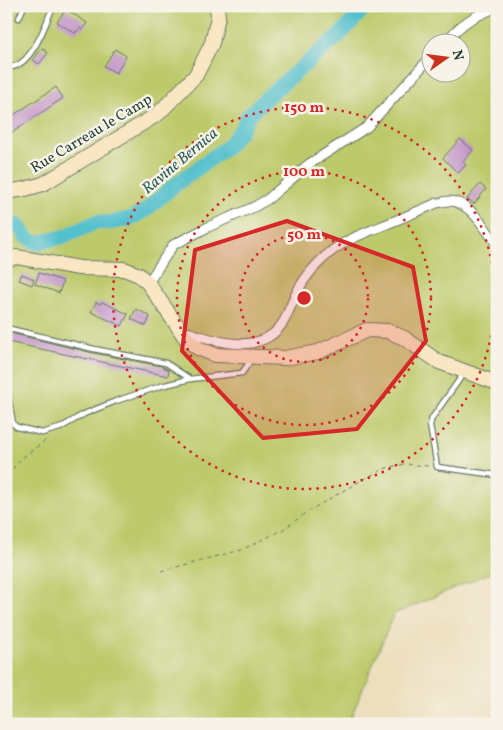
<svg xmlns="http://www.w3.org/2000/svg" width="503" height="730" font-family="Vollkorn,serif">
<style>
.green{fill:#bdca6c;stroke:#6e8450;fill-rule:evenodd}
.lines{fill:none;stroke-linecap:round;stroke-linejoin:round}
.river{stroke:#53c0cd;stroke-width:15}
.building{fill:#c396c9}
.lane-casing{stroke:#677664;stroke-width:7}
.street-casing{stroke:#677664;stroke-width:11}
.secondary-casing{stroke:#677664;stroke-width:16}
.path{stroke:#677664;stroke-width:1;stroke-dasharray:4 4;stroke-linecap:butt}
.lane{stroke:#fff;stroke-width:4.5}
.street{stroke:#fff;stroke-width:9}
.secondary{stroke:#f9e7c3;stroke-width:14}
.marked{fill:#d62828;fill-opacity:0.2;stroke:#d62828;stroke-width:4;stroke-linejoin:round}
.ring{fill:none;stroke:#d62828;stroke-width:2.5;stroke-dasharray:2.5 5}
.labels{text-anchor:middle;stroke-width:5;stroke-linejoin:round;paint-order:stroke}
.street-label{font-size:15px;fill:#1f3d34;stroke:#f7f3e8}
.water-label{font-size:16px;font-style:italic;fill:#2c5e5a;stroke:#f7f3e8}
.centre{fill:#d62828;stroke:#f7f3e8;stroke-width:2.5}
.ring-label{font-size:15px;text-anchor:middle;font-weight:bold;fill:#d62828;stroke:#f7f3e8;stroke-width:5;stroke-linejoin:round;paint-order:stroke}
</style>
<rect width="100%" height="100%" fill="#f7f3e8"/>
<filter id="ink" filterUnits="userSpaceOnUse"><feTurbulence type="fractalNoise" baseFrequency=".02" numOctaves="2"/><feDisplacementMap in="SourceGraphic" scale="10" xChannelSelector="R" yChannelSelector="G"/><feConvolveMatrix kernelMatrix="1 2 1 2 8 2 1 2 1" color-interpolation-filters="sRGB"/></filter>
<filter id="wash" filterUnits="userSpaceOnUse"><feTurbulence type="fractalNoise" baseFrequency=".0096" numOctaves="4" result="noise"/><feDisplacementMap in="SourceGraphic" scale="20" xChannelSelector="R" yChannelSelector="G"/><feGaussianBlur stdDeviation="1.12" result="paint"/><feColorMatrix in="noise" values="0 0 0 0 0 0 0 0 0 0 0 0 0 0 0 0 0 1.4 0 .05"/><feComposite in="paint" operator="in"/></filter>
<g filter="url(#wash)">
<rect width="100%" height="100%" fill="#eddfbd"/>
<!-- green -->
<path class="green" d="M6,6H497V570L394,614L348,724H6ZM430,42H460V72H430Z"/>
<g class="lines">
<!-- river -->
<path class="river" d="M6,225L13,224L19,226L26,237L37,243L66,236L96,222L108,223L130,219L146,210L171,188L228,146L240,131L248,116L268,96L341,34L366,6"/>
</g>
<g id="blocks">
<!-- building -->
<path class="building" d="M66,9L87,23L82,30L80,28L75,33L57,22Z
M42,48L48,53L39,64L33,60Z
M115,49L126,56L116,73L104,66Z
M56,87L63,98L10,134L6,128V120Z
M460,139L473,150L463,162L466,165L458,173L443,158Z
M480,184L486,189L474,204L467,199Z
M39,273L63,281L59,293L35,284Z
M22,274L34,279L32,285L19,280Z
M96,302L100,304L102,302L128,314L122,326L91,312Z
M136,309L150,316L146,326L131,319Z
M10,333L93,353L161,366L169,370L168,376L8,342Z"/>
</g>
</g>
<g filter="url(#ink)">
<use href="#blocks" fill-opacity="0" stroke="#677664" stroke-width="1"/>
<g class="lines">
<!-- lane casing -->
<g class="lane-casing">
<path id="lane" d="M19,18L24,6
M6,67C30,71 46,24 53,6
M6,328L94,349L166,363L190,379
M464,373L432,418L430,425L437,467L497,475
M6,384L13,424L17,427L42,433L60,428L84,414L116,401L161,386L190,379L242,373L251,360"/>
</g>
<!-- street casing -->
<g class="street-casing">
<path id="street" d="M445,42C464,21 471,18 497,7
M148,283L173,245L208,227L254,207L268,199L309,164L367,127L430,58
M180,330C214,340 261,359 284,321C289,311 293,300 298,290C306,276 315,265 327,255C341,242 360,235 377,228C397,220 417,212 437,203C440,203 445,201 448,201C470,200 485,230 497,244"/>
</g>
<!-- secondary casing -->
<g class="secondary-casing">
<path id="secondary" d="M6,192L25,189L43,184L158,114L196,75L212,43L218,17L217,6
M6,259L17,257L79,268L124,269L139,275L148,283L187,340L198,348L215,355L285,358L318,352L367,330L388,331L404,338L439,362L497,383"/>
</g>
<!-- path -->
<path class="path" d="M6,484C13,460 28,455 46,440
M161,571L241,550L284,529L307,512L360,481L386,468L404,464L430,466"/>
<!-- lane -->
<use href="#lane" class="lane"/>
<!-- street -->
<use href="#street" class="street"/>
<!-- secondary -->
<use href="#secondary" class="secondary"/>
</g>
</g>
<!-- marked area -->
<path class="marked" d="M287,221L413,267L426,341L357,429L263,438L182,351L195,250Z"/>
<!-- distance rings -->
<g class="ring">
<circle cx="304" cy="298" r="64"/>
<circle cx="304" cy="298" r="127"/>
<circle cx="304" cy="298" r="191"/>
</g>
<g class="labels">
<!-- street labels -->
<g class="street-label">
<text transform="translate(91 133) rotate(-31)" y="5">Rue Carreau le Camp</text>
</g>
<!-- water labels -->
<g class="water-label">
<text transform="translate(179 160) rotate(-40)" y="6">Ravine Bernica</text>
</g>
</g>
<circle cx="304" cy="298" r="8" class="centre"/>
<g class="ring-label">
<text x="304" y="112">150 m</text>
<text x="304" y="176">100 m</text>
<text x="304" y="239">50 m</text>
</g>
<!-- margin -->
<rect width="503" height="730" fill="none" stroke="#f7f3e8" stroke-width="25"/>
<!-- north arrow -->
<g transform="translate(446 58) rotate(76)"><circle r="24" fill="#f7f3e8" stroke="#a1aaa0"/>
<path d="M0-4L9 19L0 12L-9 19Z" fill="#c8321e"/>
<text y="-8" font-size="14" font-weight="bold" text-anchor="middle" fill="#1f3d34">N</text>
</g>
</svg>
